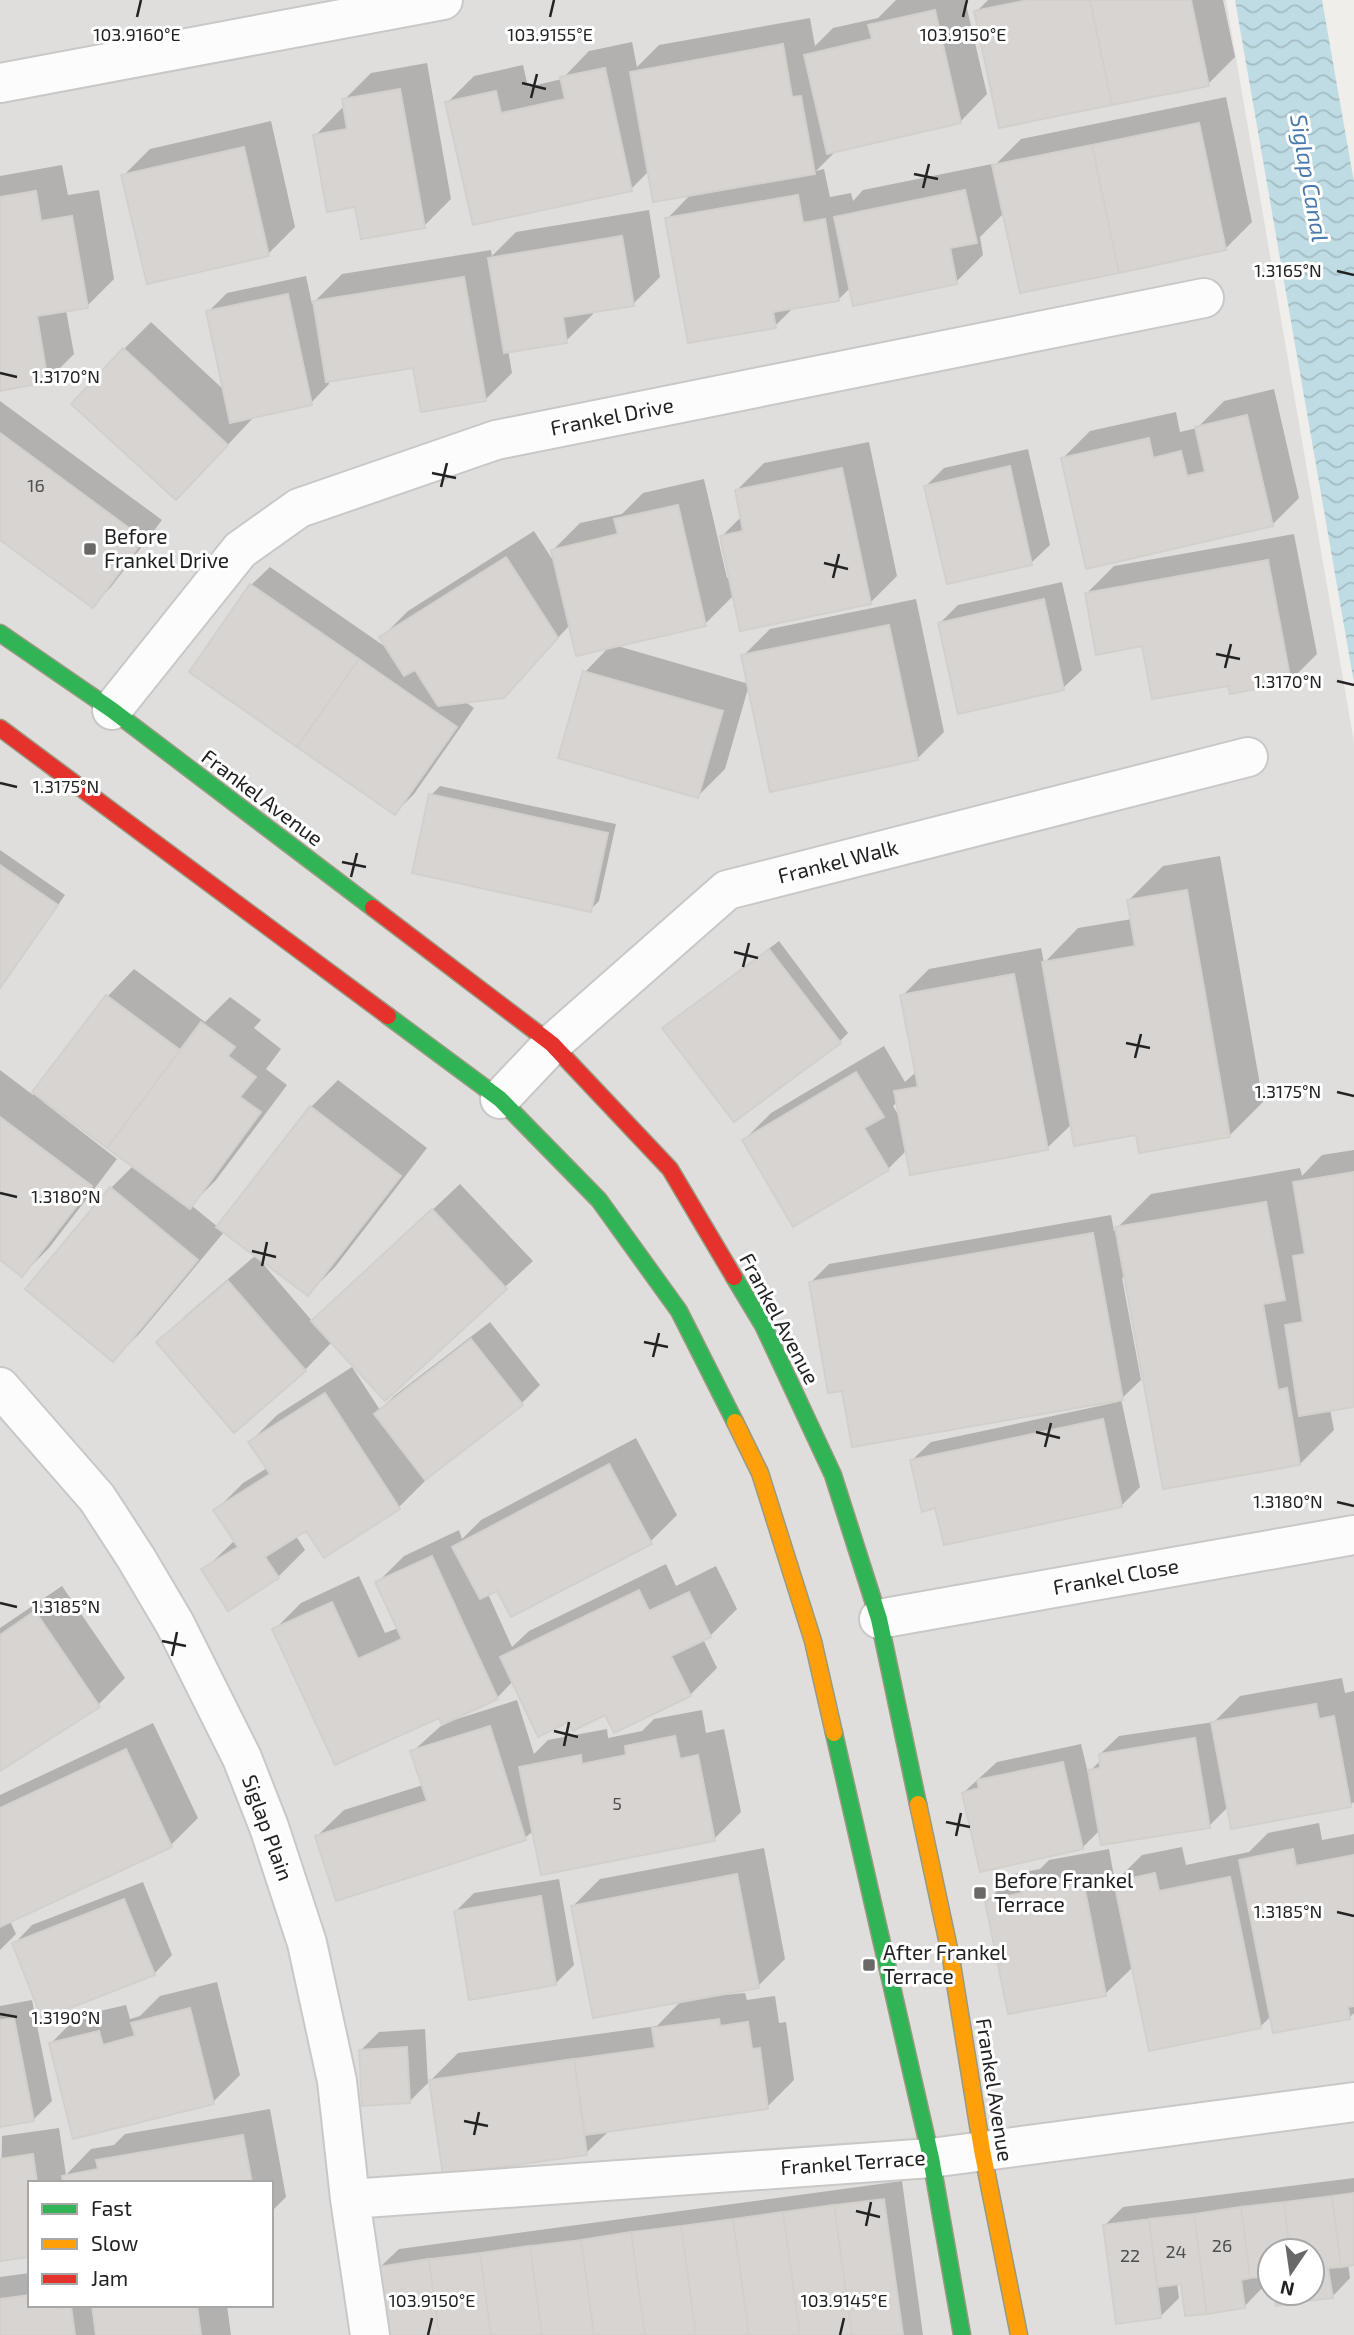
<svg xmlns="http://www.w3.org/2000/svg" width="1354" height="2335" font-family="'Exo 2',sans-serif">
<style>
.residential{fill:#dfdedc;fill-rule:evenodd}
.water{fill:url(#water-waves)}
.shadow{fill:#0003;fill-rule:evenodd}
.building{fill:#d7d4d2;stroke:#d3d0cc;stroke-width:2}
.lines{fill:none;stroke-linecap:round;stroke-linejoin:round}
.street-casing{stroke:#c9c8c7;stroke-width:42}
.fast-casing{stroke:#999a82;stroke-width:19}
.slow-casing{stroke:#999a82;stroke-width:19}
.jam-casing{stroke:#999a82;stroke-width:19}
.street{stroke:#fdfcfc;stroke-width:38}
.fast{stroke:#30b455;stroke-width:16}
.slow{stroke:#ff9f0a;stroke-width:16}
.jam{stroke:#e5322d;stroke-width:16}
.ticks{fill:none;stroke:#222;stroke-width:2.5}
.poi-dot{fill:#6a6968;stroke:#fff;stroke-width:2.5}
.labels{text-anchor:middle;stroke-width:6;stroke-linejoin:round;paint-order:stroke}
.number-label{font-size:18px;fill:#4f4e4e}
.street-label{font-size:21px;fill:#222;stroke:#fff}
.poi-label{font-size:21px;fill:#222;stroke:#fff;text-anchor:start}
.water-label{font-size:23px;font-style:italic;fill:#4a7aab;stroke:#fff}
.ticks-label{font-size:18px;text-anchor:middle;fill:#222;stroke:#fff;stroke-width:6;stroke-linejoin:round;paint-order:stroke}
</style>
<defs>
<pattern id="water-waves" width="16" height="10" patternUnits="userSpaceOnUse" patternTransform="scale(1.75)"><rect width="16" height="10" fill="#bfdbe3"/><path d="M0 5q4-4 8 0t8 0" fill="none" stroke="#a4bcc2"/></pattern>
</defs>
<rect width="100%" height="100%" fill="#f0eeeb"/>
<!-- residential -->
<path class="residential" d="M0,0H1226L1354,742V2335H0ZM30,2183H271V2305H30ZM1270,2251H1312V2293H1270Z"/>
<!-- water -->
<path class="water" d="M1235,0H1322L1354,182V683Z"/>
<!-- shadow -->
<path class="shadow" d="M896,0H965L987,94L961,121L837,150L816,171L824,169L830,197L851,193L853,201L863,190L992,164V168L1021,139L1226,97L1252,222L1225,249L1004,213L980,237L983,255L956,282L851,287L839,299L795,306L775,326L667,219L692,193L649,171L631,189L447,103L474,76L523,65L528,87L562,79L589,51L632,42L637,67L659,45L810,18L815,46L833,28L878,18Z
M988,0H1223L1235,57L1208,84L976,12Z
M427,63L451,199L424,226L356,205L315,136L342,108H345L344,100L371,73Z
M271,121L295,227L268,254L123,176L150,149Z
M62,165L68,195L99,190L114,279L87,306L66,310L74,354L47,381L0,389V176Z
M649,210L660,277L633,304L593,311V314L566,341L508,350L512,373L485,400L415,366L328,380L329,384L311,403L254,417L203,471L124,349L151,322L225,391L208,312L227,293L306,276L312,304L342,274L491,250L492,256L516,232Z
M1274,389L1299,498L1272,525L1063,458L1090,431L1176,412L1180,432L1197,428L1224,401Z
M0,401L162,520L111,587L93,605L0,537Z
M869,442L897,576L870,603L734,595L705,624L614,645L749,684L743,656L770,629L916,599L944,732L917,759L749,685L725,769L698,796L585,672L610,646L570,625L503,696L464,701L474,708L414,794L395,813L251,585L270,567L387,648L381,638L408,611L534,531L556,565L553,550L580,523L622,514L643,493L704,479L727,578L731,577L722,536L742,516L737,490L764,463Z
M1028,449L1050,545L1031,563L926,486L944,468Z
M1294,534L1317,654L1290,681L1143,644L1087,593L1114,566Z
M1062,582L1082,670L1063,688L940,623L958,605Z
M440,786L616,824L599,901L590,910L431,795Z
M0,850L65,895L0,989Z
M1220,856L1263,1102L1229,1136L1137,1133L1072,1124L1047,1148L907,1150L888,1169L744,1140L771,1113L884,1046L905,1082L917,1071L902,996L929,969L1041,948L1044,963L1078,928L1132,919L1129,900L1163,866ZM898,1101L900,1118L893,1106Z
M779,941L848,1033L839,1042L665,1028Z
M134,969L205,1022L230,997L261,1020L254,1028L281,1049L266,1069L287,1085L216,1180L191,1205L218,1227L311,1107L338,1080L427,1148L335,1267L308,1294L258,1258L313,1322L460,1184L533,1261L385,1398L332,1342L305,1370L158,1342L185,1316L256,1255L225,1231L140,1333L113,1360L111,1188L134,1165L44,1098L42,1101L117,1159L49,1248L22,1275L0,1258V1070L33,1095L108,996Z
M1354,1150V1406L1330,1409L1334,1430L1300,1464L1126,1277L1122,1278L1141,1380L1121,1399L1140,1487L1121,1506H937L912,1460L931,1442L1118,1402L1117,1399L844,1389L810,1283L829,1264L1111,1215L1114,1231L1151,1194L1300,1168L1302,1176L1322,1155Z
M490,1322L540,1385L521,1404L425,1478L426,1480L399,1507L324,1556L307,1529L296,1536L305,1550L278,1577L204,1570L235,1540L216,1510L243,1483L267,1468L250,1442L277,1415L352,1367L380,1410L394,1396Z
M636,1438L677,1515L650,1542L498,1589L488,1594L512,1647L529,1631L666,1564L676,1586L716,1566L737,1609L710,1636L703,1639L717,1668L690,1695L569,1720L513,1681L497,1698L453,1718L454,1720L517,1700L534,1754L548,1740L607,1729L608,1738L642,1731L654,1719L702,1710L706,1733L724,1729L741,1812L714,1839L534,1830L525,1838L317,1836L344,1810L423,1785L412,1752L443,1724L440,1715L274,1630L301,1603L359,1576L385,1633L398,1628L377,1583L404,1556L459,1530L462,1539L481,1520Z
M62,1586L125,1678L98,1705L0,1770V1628Z
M1342,1678L1345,1693L1354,1691V1802L1350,1805L1229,1806L1209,1826L1100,1830L1082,1848L963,1793L997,1762L1081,1744L1088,1773L1101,1760L1100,1754L1119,1736L1214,1722L1240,1696Z
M153,1723L198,1818L171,1845L10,1921L16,1934L0,1950V1795Z
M1319,1823L1322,1840L1354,1834V2013L1349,2018L1271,2016L1260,2027L1133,1967L1105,1994L987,1901L1014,1874L1040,1869L1049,1860L1109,1849L1115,1882L1142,1855L1182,1847L1186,1865L1249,1852L1268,1833Z
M764,1848L785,1959L758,1986L724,1992V1995L745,1993L747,2000L775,1996L779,2023L786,2022L794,2080L767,2107L611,2129L586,2153L431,2080L458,2053L657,2026L682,2000L573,1906L600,1879Z
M559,1879L574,1965L555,1984L456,1911L474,1893Z
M143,1882L172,1955L154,1974L14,1944L32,1925Z
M217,1982L240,2075L213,2102L51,2043L78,2016L126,2005L130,2019L140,2016L160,1996Z
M32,2000L52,2101L34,2119L0,2126V2006Z
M425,2029L428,2083L409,2102L361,2050L379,2032Z
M270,2109L286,2197L271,2212V2183H30L0,2259L2,2136L59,2128L66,2175L91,2149L114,2145L125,2134Z
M1354,2178V2264H1348L1350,2278L1332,2297L1276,2293H1312V2251H1270V2274L1261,2275L1262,2288L1244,2307L1182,2283H1177L1179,2298L1161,2316L1105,2225L1123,2207Z
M902,2181L923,2335H389L380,2267L399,2249Z
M30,2273V2305H227L231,2335H0V2277Z"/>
<!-- building -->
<path class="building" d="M1028,0H1090L1112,105L999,128L974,11Z
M1090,0H1191L1209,86L1112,105Z
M935,10L961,123L827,154L804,55L872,39L868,25Z
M783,44L792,97L801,96L815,174L653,202L630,72Z
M605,68L632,191L473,225L445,102L496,91L501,113L565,99L560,77Z
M400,89L425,228L361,239L355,207L327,212L313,135L347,129L342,99Z
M1199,123L1226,250L1119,273L1092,145Z
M1092,145L1119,273L1020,293L992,165Z
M244,147L269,256L147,284L121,175Z
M965,190L977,243L950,248L957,284L853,306L834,217Z
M36,191L41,221L72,216L88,308L37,316L48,382L0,391V197Z
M798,195L803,223L825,219L839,301L773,312L776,328L688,343L665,218Z
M622,236L634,306L563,317L567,343L504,353L488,258Z
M464,277L486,401L421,412L413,368L326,382L313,301Z
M288,294L312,405L230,423L206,311Z
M123,348L228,445L176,500L71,404Z
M1247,415L1273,526L1086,569L1061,458L1149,438L1153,458L1181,451L1187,476L1205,472L1195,427Z
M0,433L144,539L93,608L0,540Z
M1010,466L1032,565L947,584L924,486Z
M842,468L871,604L740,631L720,536L743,531L735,490Z
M678,505L706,626L576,656L551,550L618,534L614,519Z
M506,557L558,638L504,698L438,706L415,670L404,676L379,637Z
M1268,560L1291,682L1230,694L1228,686L1152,699L1142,646L1096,655L1085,593Z
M250,584L359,659L297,747L189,672Z
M1044,599L1064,690L958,714L938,623Z
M889,625L918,760L770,792L741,655Z
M359,659L457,727L395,815L297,747Z
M583,671L723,711L698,798L558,758Z
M429,794L608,833L591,912L412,873Z
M0,865L58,905L0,988Z
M1187,890L1230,1137L1139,1153L1136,1135L1074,1146L1042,962L1135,946L1127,900Z
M769,949L841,1043L734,1122L662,1028Z
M1014,974L1048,1150L910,1175L894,1091L918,1087L900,995Z
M106,995L180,1050L107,1148L32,1092Z
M201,1022L235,1047L228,1056L256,1077L240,1097L261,1112L190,1209L107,1148Z
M856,1072L884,1117L864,1128L889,1170L793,1227L742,1140Z
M310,1106L401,1176L308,1296L216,1227Z
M0,1117L92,1186L22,1277L0,1260Z
M1354,1172V1407L1299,1416L1285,1325L1303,1322L1293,1256L1305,1254L1293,1182Z
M110,1187L198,1260L113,1362L25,1289Z
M1266,1202L1285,1300L1263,1304L1278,1390L1287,1388L1300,1465L1163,1489L1115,1227Z
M432,1209L507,1289L385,1401L311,1321Z
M1093,1233L1123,1400L852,1447L842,1391L828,1393L809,1282Z
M228,1281L306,1371L234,1433L156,1342Z
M471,1339L523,1405L425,1480L374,1414Z
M325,1393L400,1509L324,1558L306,1531L265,1557L279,1578L228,1611L201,1569L238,1547L213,1510L270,1474L248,1442Z
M1103,1419L1122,1507L944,1545L935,1508L922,1512L910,1460Z
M609,1464L652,1544L511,1617L497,1591L480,1599L452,1547Z
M432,1556L498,1699L442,1725L439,1718L335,1765L272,1629L332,1602L358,1659L402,1639L375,1582Z
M639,1590L649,1611L689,1592L711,1637L671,1656L691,1696L614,1733L605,1715L573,1731L568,1722L538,1737L500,1657Z
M35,1611L100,1707L0,1771V1635Z
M1316,1704L1319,1719L1334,1716L1351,1807L1231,1829L1211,1722Z
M490,1726L526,1840L336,1901L315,1836L427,1801L410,1751Z
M675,1736L680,1759L698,1755L715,1841L541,1875L519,1767L581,1755L582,1764L626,1755L625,1746Z
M1195,1738L1210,1828L1101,1845L1088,1770L1100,1768L1099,1754Z
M126,1749L172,1847L0,1927V1808Z
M1063,1762L1083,1849L980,1872L962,1793L979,1788L977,1780Z
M1293,1849L1296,1866L1354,1855V2006L1348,2007L1350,2019L1273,2033L1239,1860Z
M1155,1873L1159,1891L1230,1877L1261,2028L1149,2051L1114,1882Z
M737,1874L759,1988L593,2018L571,1906Z
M1082,1875L1106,1996L1008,2014L985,1901L1022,1893L1020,1886Z
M541,1896L556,1985L469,2000L454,1911Z
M124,1899L155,1975L42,2019L12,1943Z
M190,2008L214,2104L73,2139L49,2043L99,2031L103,2045L135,2036L131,2023Z
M14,2018L34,2121L0,2127V2020Z
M719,2019L720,2026L748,2022L752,2049L760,2048L768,2109L585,2135L574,2059L655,2048L652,2028Z
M407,2047L410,2103L362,2106L359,2050Z
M574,2059L587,2155L443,2175L429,2080Z
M243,2135L252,2183H63L62,2176L98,2169L96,2160Z
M33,2154L37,2183H30V2257L0,2261V2159Z
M1354,2193V2265L1341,2267L1332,2196Z
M1332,2196L1341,2267L1328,2268L1333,2298L1297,2302L1296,2293H1312V2251H1290L1284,2202Z
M884,2199L903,2335H852L834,2205Z
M1284,2202L1290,2251H1270V2276L1250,2278L1241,2207Z
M834,2205L852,2335H800L783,2212Z
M1241,2207L1250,2278L1241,2280L1245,2308L1207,2314L1194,2214Z
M783,2212L800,2335H749L733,2219Z
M1194,2214L1207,2314L1185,2316L1181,2284L1158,2287L1149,2219Z
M733,2219L749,2335H696L681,2226Z
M1149,2219L1161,2318L1116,2324L1103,2225Z
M681,2226L696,2335H645L631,2232Z
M631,2232L645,2335H594L581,2240Z
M581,2240L594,2335H542L530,2246Z
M530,2246L542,2335H491L480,2253Z
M480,2253L491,2335H439L429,2259Z
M429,2259L439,2335H388L378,2267Z
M1274,2293H1296L1297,2302L1276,2306Z
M30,2295V2305H58V2308L71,2306L75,2335H0V2299Z
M92,2305H197L201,2335H96Z"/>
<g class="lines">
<!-- street casing -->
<g class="street-casing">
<path id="street" d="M0,83L443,0
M112,710L240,550L299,508L496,440L1204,298
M500,1099L552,1044L727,890L1248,757
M0,1387L97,1498L136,1558L175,1624L242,1758L269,1827L307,1943L337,2081L350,2199L370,2335
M879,1619L1354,1535
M350,2199L931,2158L1354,2102"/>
</g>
<!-- fast casing -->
<g class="fast-casing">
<path id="fast" d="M0,633L112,710L373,908
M388,1016L500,1099L599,1200L679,1311L735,1422
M734,1277L763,1325L833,1475L879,1619L918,1804
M834,1733L931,2158L962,2335"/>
</g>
<!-- slow casing -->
<g class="slow-casing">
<path id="slow" d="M735,1422L760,1473L813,1641L834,1733
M918,1804L951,1958L982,2150L1019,2335"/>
</g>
<!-- jam casing -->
<g class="jam-casing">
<path id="jam" d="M0,728L388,1016
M373,908L552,1044L670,1169L734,1277"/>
</g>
<!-- street -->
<use href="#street" class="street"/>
<!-- fast -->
<use href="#fast" class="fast"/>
<!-- slow -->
<use href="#slow" class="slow"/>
<!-- jam -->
<use href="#jam" class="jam"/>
</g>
<!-- ticks -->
<path class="ticks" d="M137,17L141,0M550,17L554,0M963,17L967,0M522,83L546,89M531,98L537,74M914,174L938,179M923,188L929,164M1337,271L1354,275M0,373L17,377M432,473L456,478M441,487L447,463M824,563L848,569M833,578L839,554M1216,654L1240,659M1225,668L1231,644M1337,681L1354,685M0,783L17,787M342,862L366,867M351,877L357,853M734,952L758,958M743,967L749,943M1126,1043L1150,1048M1135,1058L1141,1034M1337,1092L1354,1096M0,1193L17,1197M252,1251L276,1257M262,1266L267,1242M644,1342L668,1347M653,1357L659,1333M1036,1432L1060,1438M1045,1447L1051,1423M1337,1502L1354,1506M0,1603L17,1607M162,1641L186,1646M172,1656L177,1632M554,1731L578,1737M564,1746L569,1722M946,1822L970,1827M956,1836L961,1813M1337,1912L1354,1916M0,2014L17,2017M464,2121L488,2126M474,2135L479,2112M856,2211L880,2217M866,2226L871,2202M428,2335L432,2318M840,2335L844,2318"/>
<!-- markers -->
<g class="poi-dot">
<rect x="83" y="542" width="14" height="14" rx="3.5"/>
<rect x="973" y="1886" width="14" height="14" rx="3.5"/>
<rect x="862" y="1958" width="14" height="14" rx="3.5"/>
</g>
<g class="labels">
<!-- number labels -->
<g class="number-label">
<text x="36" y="492">16</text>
<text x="617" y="1810">5</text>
<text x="1222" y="2252">26</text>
<text x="1176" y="2258">24</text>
<text x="1130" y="2262">22</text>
</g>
<!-- street labels -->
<g class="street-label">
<text transform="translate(612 417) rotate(-11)" y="7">Frankel Drive</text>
<text transform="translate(262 798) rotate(37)" y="7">Frankel Avenue</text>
<text transform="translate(838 862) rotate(-14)" y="7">Frankel Walk</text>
<text transform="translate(779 1319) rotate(62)" y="7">Frankel Avenue</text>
<text transform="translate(1116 1577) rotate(-10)" y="7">Frankel Close</text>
<text transform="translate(267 1828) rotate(70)" y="7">Siglap Plain</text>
<text transform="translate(994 2090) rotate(81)" y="7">Frankel Avenue</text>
<text transform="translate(853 2163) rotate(-4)" y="7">Frankel Terrace</text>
</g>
<!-- poi labels -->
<g class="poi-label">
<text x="104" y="544">Before<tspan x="104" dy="24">Frankel Drive</tspan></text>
<text x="994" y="1888">Before Frankel<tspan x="994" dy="24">Terrace</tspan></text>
<text x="883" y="1960">After Frankel<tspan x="883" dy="24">Terrace</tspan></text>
</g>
<!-- water labels -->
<g class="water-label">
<text transform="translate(1309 178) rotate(80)" y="8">Siglap Canal</text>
</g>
</g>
<g class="ticks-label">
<text x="137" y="41">103.9160°E</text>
<text x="550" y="41">103.9155°E</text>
<text x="963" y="41">103.9150°E</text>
<text x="1288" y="277">1.3165°N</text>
<text x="66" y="383">1.3170°N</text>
<text x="1288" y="688">1.3170°N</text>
<text x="66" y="793">1.3175°N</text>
<text x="1288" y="1098">1.3175°N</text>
<text x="66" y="1203">1.3180°N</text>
<text x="1288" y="1508">1.3180°N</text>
<text x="66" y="1613">1.3185°N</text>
<text x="1288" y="1918">1.3185°N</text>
<text x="66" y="2024">1.3190°N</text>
<text x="432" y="2307">103.9150°E</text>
<text x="844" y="2307">103.9145°E</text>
</g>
<!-- legend -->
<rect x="28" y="2181" width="245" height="126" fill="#ffffff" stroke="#a7a7a7" stroke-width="2"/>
<rect x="42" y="2204" width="35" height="10" fill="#30b455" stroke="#a7a7a7" stroke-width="2"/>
<text x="91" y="2216" font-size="21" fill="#222222">Fast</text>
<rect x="42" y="2239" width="35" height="10" fill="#ff9f0a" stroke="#a7a7a7" stroke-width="2"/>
<text x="91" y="2251" font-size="21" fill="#222222">Slow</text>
<rect x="42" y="2274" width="35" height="10" fill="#e5322d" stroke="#a7a7a7" stroke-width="2"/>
<text x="91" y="2286" font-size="21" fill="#222222">Jam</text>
<!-- north arrow -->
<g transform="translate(1291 2272) rotate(193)"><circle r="33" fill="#ffffff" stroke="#a7a7a7" stroke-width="2"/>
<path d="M0-5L12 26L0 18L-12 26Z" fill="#6a6968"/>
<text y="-10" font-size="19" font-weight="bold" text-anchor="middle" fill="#222222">N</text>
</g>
</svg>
